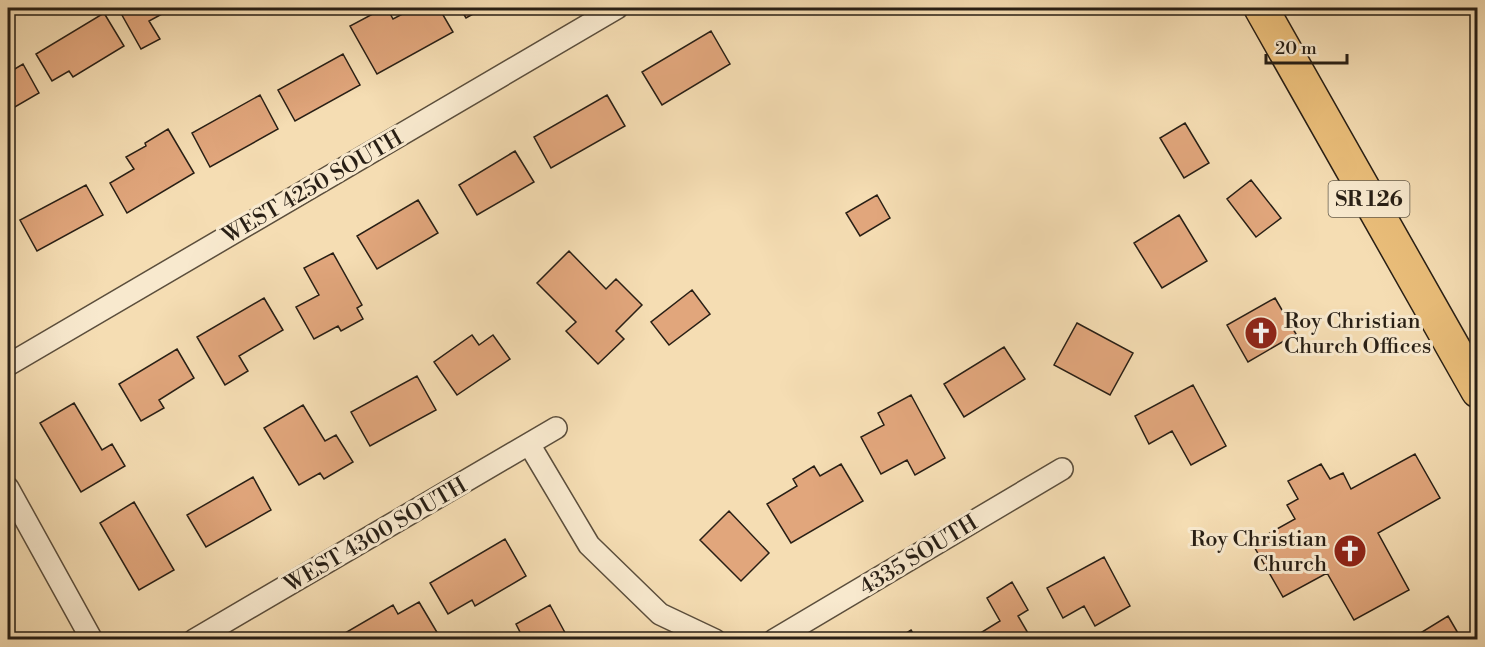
<svg xmlns="http://www.w3.org/2000/svg" width="1485" height="647" font-family="'Libre Bodoni',serif">
<style>
.building{fill:#e1a67c;stroke:#281f15;stroke-width:1.5}
.lines{fill:none;stroke-linecap:round;stroke-linejoin:round}
.street-casing{stroke:#5b4e3c;stroke-width:24}
.primary-casing{stroke:#281f15;stroke-width:36}
.street{stroke:#f8e9ce;stroke-width:21}
.primary{stroke:#eabe7a;stroke-width:33}
.labels{text-anchor:middle;stroke-width:6;stroke-linejoin:round;paint-order:stroke}
.shield{fill:#f8e9ce;stroke:#665c4c;stroke-width:1.5}
.shield-label{font-size:21px;font-weight:bold;fill:#281f15}
.street-label{font-size:22px;fill:#281f15;stroke:#f8e9ce}
.poi-label{font-size:22px;fill:#281f15;stroke:#f8e9ce;text-anchor:start}
</style>
<rect width="100%" height="100%" fill="#f5ddb3"/>
<filter id="stains"><feTurbulence type="fractalNoise" baseFrequency=".00333" numOctaves="4"/><feColorMatrix values="0 0 0 0 .2 0 0 0 0 .09 0 0 0 0 .02 0 0 0 .5 -.17"/></filter>
<radialGradient id="worn" r=".72"><stop offset=".6" stop-color="#630" stop-opacity="0"/><stop offset="1" stop-color="#630" stop-opacity=".3"/></radialGradient>
<!-- building -->
<path class="building" d="M118,8H173L149,21L160,39L141,49Z
M384,8H387L393,19L414,8H439L453,32L377,74L350,26Z
M460,8H484L466,18Z
M104,13L124,46L73,77L69,71L52,81L36,54Z
M711,31L730,64L662,105L642,72Z
M343,54L360,85L295,121L278,90Z
M23,64L39,93L8,111V73Z
M260,95L278,129L210,167L192,133Z
M607,95L625,126L551,168L534,137Z
M1185,123L1209,163L1184,178L1160,138Z
M168,129L194,173L127,213L110,183L134,169L126,157L146,146L145,143Z
M515,151L534,182L477,215L459,185Z
M1251,180L1281,218L1256,237L1227,199Z
M86,185L103,215L37,251L20,220Z
M877,195L890,218L860,236L846,213Z
M418,200L438,233L377,269L357,236Z
M1179,215L1207,261L1162,288L1134,243Z
M569,251L606,289L616,279L642,305L616,331L624,339L598,364L566,331L576,322L537,283Z
M333,253L362,305L357,308L363,319L341,331L338,326L314,339L296,307L319,295L304,268Z
M692,290L710,314L669,345L651,322Z
M264,298L283,330L239,356L248,371L225,385L197,337Z
M1275,298L1296,334L1248,362L1227,325Z
M1077,323L1133,353L1110,395L1054,365Z
M472,335L479,345L493,335L510,359L457,395L434,362Z
M1004,347L1025,379L964,417L944,384Z
M177,349L194,378L159,400L164,408L141,421L119,384Z
M417,376L436,410L370,446L351,412Z
M1193,385L1226,446L1191,465L1172,431L1149,444L1135,416Z
M911,395L945,458L915,475L907,460L881,474L861,437L884,425L878,413Z
M74,403L102,450L112,444L125,466L81,492L40,423Z
M303,405L325,441L336,435L353,462L324,479L320,473L299,485L264,428Z
M1415,454L1440,498L1378,533L1409,590L1354,620L1327,573L1283,597L1252,543L1295,519L1287,505L1298,499L1288,481L1321,464L1330,479L1343,473L1351,489Z
M841,464L863,501L791,543L767,504L797,486L793,479L814,466L820,476Z
M253,477L271,510L206,547L187,515Z
M134,502L174,570L139,590L100,523Z
M729,511L769,553L741,581L700,540Z
M505,539L526,576L475,606L472,600L448,614L430,583Z
M1104,557L1130,606L1095,626L1084,606L1063,618L1047,588Z
M1012,582L1028,610L1018,616L1032,640H969L1000,621L987,598Z
M419,602L441,639L439,640H349L345,633L393,605L398,614Z
M550,605L569,640H524L516,624Z
M1448,616L1462,640H1409Z
M911,630L917,640H895Z"/>
<g class="lines">
<!-- street casing -->
<g class="street-casing">
<path id="street" d="M8,365L617,8
M529,444L589,545L660,614L715,640
M8,488L92,640
M194,640L556,428
M774,640L1062,469"/>
</g>
<!-- primary casing -->
<g class="primary-casing">
<path id="primary" d="M1261,8L1478,391"/>
</g>
<!-- street -->
<use href="#street" class="street"/>
<!-- primary -->
<use href="#primary" class="primary"/>
</g>
<!-- icons -->
<defs>
<g id="church-disc" transform="scale(1.725)"><circle r="9.5" fill="#8f2418" stroke="#f8e9ce"/><path d="M-1.2-6h2.4v3.5h3.3v2.4h-3.3V6h-2.4V-.1h-3.3v-2.4h3.3Z" fill="#fff"/></g>
</defs>
<g fill-rule="evenodd">
<use href="#church-disc" x="1261" y="333"/>
<use href="#church-disc" x="1350" y="551"/>
</g>
<g class="labels">
<!-- shield labels -->
<rect class="shield" x="1328.5" y="181" width="81" height="36" rx="4.5"/>
<g class="shield-label">
<text x="1369" y="206">SR 126</text>
</g>
<!-- street labels -->
<g class="street-label">
<text transform="translate(312 186) rotate(-30)" y="8">WEST 4250 SOUTH</text>
<text transform="translate(375 534) rotate(-30)" y="8">WEST 4300 SOUTH</text>
<text transform="translate(918 554) rotate(-31)" y="8">4335 SOUTH</text>
</g>
<!-- poi labels -->
<g class="poi-label">
<text x="1284" y="328">Roy Christian<tspan x="1284" dy="25">Church Offices</tspan></text>
<text x="1327" y="546" text-anchor="end">Roy Christian<tspan x="1327" dy="25">Church</tspan></text>
</g>
</g>
<!-- margin -->
<rect width="1485" height="647" fill="none" stroke="#f5ddb3" stroke-width="30"/>
<rect x="9" y="9" width="1467" height="629" fill="none" stroke="#281f15" stroke-width="3"/>
<rect x="15" y="15" width="1455" height="617" fill="none" stroke="#281f15" stroke-width="1.5"/>
<!-- scale -->
<path d="M1266 54v9h81v-9" fill="none" stroke="#281f15" stroke-width="3"/>
<text x="1275" y="54" font-size="18" fill="#281f15" stroke="#f8e9ce" stroke-width="4.5" paint-order="stroke">20 m</text>
<rect width="100%" height="100%" filter="url(#stains)"/>
<rect width="100%" height="100%" fill="url(#worn)"/>
</svg>
